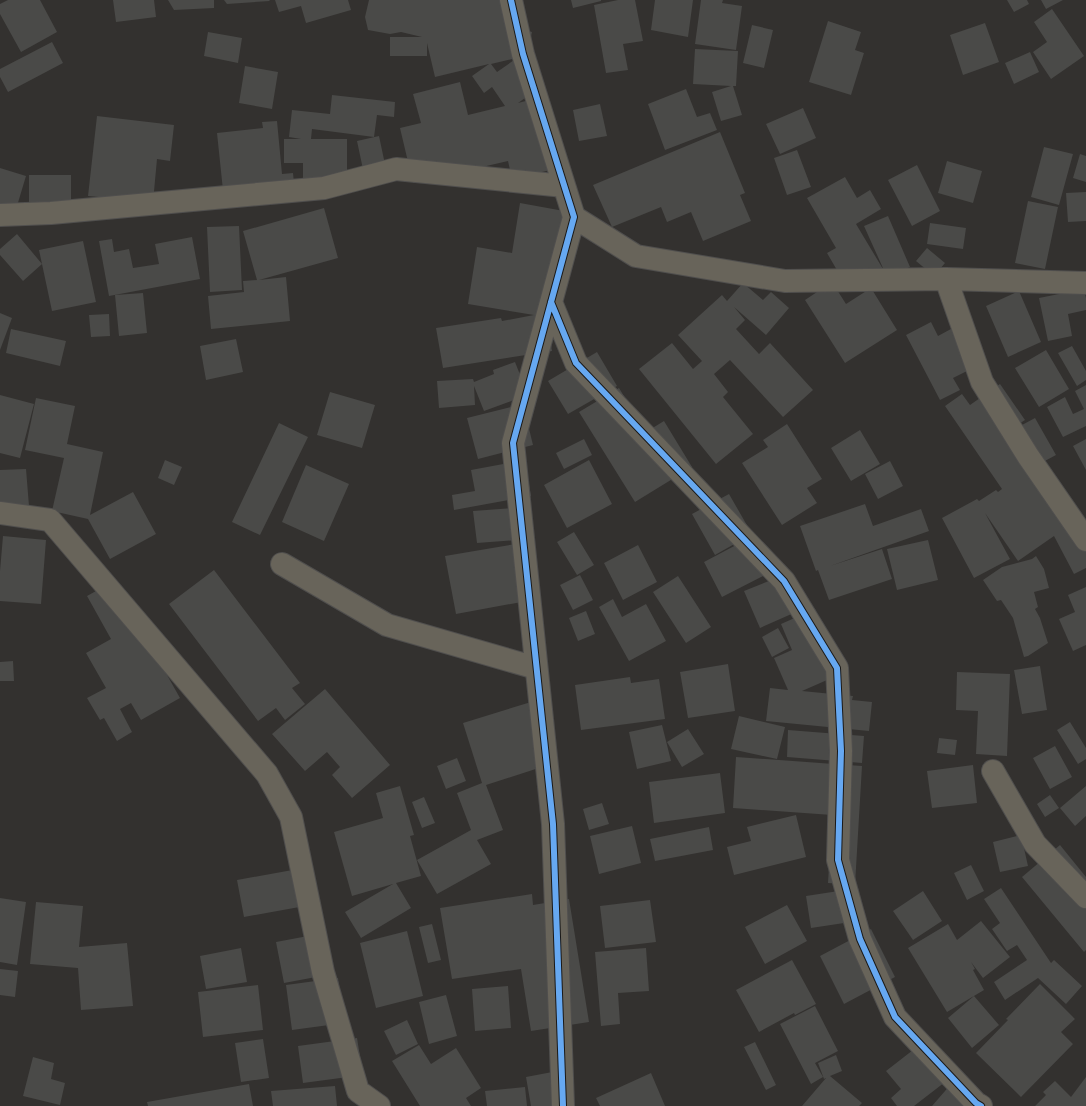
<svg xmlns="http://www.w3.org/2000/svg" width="1086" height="1106" font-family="'Varela Round',sans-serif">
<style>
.building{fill:#4a4a48;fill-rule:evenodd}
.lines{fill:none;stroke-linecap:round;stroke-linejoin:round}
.minor-casing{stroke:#504f4e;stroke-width:24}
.minor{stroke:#68645a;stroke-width:22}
.cycleway-casing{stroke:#1a1918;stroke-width:8}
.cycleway{stroke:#66a8f1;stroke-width:6}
</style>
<rect width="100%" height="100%" fill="#33312f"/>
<!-- building -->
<path class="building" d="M8,0H40L57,32L21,52L0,14V4Z
M113,0H154L156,17L116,22Z
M168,0H214V8L174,10Z
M224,0H269L270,1L227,4Z
M275,0H348L351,10L306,23L301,6L279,12Z
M369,0H500L516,3V28L532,32L527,56L542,86L518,103L541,97L559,168L512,179L508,161L413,183L400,128L421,123L413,94L460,82L468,115L505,106L492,87L484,93L472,76L489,64L435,77L427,43V56H390V37H422L401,32L390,34L368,30L365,17ZM517,58L497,72L491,64Z
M571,0H601V1L573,8Z
M618,0H635L643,41L623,44L628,70L606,73L594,5Z
M655,0H693L688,37L651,30Z
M701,0H723L722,3L742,6L736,50L695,44Z
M1007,0H1027L1029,4L1014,12Z
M1041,0H1063L1046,9Z
M1052,9L1084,56L1051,79L1033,52L1047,42L1034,22Z
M828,21L861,32L855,50L864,53L851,95L809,82Z
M985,23L999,62L963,75L950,35Z
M752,25L773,30L764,68L743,63Z
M208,32L242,38L238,63L204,56Z
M52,42L63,63L8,92L0,77V69Z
M695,49L738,51L736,86H733L742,115L721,121L712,92L731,86L693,84Z
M1030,52L1039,72L1014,84L1005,63Z
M245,66L278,72L272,109L239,103Z
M686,89L697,117L710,113L717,130L665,150L648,104Z
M332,95L395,102L394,117L377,115L374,137L312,129L311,139H347V186H303V163H284V139H301L289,137L292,110L330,114Z
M600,104L607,136L579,141L573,110Z
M803,108L816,138L780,154L766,124Z
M97,116L174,125L170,161L157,159L153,202L88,196Z
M277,121L282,174L293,173L295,193L224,200L217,133L263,128L262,122Z
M720,132L745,193L740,195L751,221L703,241L691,212L667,222L661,207L612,227L593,185Z
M379,136L386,169L364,174L357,141Z
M1044,147L1073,154L1059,205L1031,197Z
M797,150L811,187L787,195L774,158Z
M1080,154L1086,156V182L1073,178Z
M947,161L982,171L973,203L938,193Z
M917,165L940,211L912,226L888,180Z
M0,168L26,176L14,216L0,212Z
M29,175H71V219H29Z
M845,177L857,198L870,190L881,209L856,224L883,269L848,289L827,253L836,248L807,198Z
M1086,192V221L1068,222L1066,193Z
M1028,201L1058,207L1045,269L1015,263Z
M520,203L575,213L547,318L552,351L443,368L436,328L501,318L502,321L534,315L468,304L477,247L512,253Z
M324,208L338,258L259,280L286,277L290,321L211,329L208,296L244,292L243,281L257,280L243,231Z
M888,216L910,267L887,277L864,226Z
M930,223L966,228L963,249L927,244Z
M239,226L242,290L210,292L207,227Z
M17,234L42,264L39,250L83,241L96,302L52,311L42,264L23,281L0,255V249Z
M192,237L200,279L109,296L99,241L112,239L114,252L129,249L133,268L159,264L155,244Z
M927,248L945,263L934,276L916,261Z
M832,282L846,304L871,288L897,330L845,363L805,300Z
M743,283L763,300L771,292L789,308L766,335L734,307L745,320L736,329L759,354L770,343L813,390L783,417L730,360L714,374L728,392L723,397L753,434L716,464L639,369L672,343L693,369L702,361L678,335L722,295L727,301Z
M1084,289L1086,298V310L1068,314L1072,336L1048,341L1039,298Z
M1019,291L1041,342L1008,357L986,306Z
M143,293L147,333L119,336L115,295Z
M0,313L12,318L0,350Z
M109,314L110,336L91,337L89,315Z
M931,322L938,336L962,323L983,363L953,378L960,390L940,400L906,335Z
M11,329L66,341L60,366L6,353Z
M236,339L243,372L206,380L200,346Z
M1072,346L1086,371V380L1077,386L1058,353Z
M1046,350L1069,389L1039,407L1015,368Z
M597,352L617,386L568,414L548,381Z
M515,362L528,395L484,411L474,386L475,405L439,408L437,381L473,379L474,382L494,374L493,370Z
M1000,384L1025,420L1014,427L1078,520L1064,530L1078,523L1086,538V568L1074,574L1054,536L1018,561L985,513L1010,559L974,578L942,518L977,499L979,501L996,490L998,492L1002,489L945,406L962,394L970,405Z
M1086,385V426L1063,437L1047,407L1065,397L1073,414L1084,409L1075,391Z
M619,388L646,432L664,421L692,467L635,502L579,412Z
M330,392L375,405L362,448L317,435Z
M0,395L34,404L20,458L0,453Z
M36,398L75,406L67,444L103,452L90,515L133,492L156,534L110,559L88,519L52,511L64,458L25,450Z
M523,404L533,445L478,459L467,418Z
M1035,418L1056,455L1043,462L1022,425Z
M279,423L308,437L260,535L232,522Z
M787,424L822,479L807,488L817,503L782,525L742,463L768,447L763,440Z
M860,430L880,464L851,481L831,448Z
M584,439L592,455L564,469L556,453Z
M1086,439V470L1073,446Z
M165,460L182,467L174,485L158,478Z
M525,460L531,496L454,510L452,495L475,491L471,470Z
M589,460L612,504L567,528L544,485Z
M890,461L903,486L878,499L865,474Z
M306,465L349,484L324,541L282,522Z
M26,469L29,506L0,508V470Z
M729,494L752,534L715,555L692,514Z
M865,504L873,526L921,509L929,531L830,566L882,549L892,579L829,600L818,570L816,571L800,526Z
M528,507L530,539L477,543L473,511Z
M574,532L594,565L577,575L557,542Z
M755,535L773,571L722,597L704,562Z
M3,536L46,540L41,604L0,601V571Z
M928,540L938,580L897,590L887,549Z
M528,542L538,599L456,614L445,556Z
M638,545L657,582L623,600L604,563Z
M1036,556L1044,569L1049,588L1034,592L1038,607L1035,609L1040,618L1048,643L1028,656L1024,657L1013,618L1001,600L997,601L983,580L1002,567L1032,559Z
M214,570L300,683L292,688L305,704L285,720L276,708L258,721L169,604Z
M580,575L593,600L573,610L560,585Z
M678,576L711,627L686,643L653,592Z
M781,576L796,612L760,628L744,591Z
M114,581L180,698L141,720L131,703L120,709L132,732L117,741L104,718L100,720L87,698L106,688L86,653L111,639L87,596Z
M1086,587V645L1073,651L1059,619L1075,612L1068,595Z
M613,599L622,617L646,604L666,641L629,661L599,607Z
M815,609L843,673L802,691L853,696L852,700L872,702L869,731L766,721L770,688L788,690L774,658L792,650L781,624Z
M586,611L595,634L578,641L569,618Z
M778,628L789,648L772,657L762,637Z
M13,661L14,681H0V662Z
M728,664L735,711L688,718L680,672Z
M1040,666L1047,710L1022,714L1014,670Z
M957,672L1010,674L1007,756L976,754L978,711L956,710Z
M630,677L631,683L659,679L665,719L581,730L575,685Z
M325,689L390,765L352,798L332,775L340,767L327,752L305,771L272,734Z
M531,702L551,764L486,785L503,830L477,840L491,864L437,894L417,860L471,830L457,793L482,783L463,723Z
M739,716L785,727L777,759L731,749Z
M1070,722L1086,748V759L1078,764L1057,730Z
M662,725L671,761L637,769L629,732Z
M688,729L704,754L682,767L667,742Z
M788,730L864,736L862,763L787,757Z
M939,738L957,740L955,755L937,753Z
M1055,746L1072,777L1050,789L1033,758Z
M736,757L862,766L855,885L828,883L832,815L733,808Z
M457,758L466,781L446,789L437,766Z
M973,765L977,803L932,808L927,771Z
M720,773L725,813L654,823L649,782Z
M400,786L414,835L410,836L421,876L396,883L411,908L361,938L345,912L393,884L352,896L334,832L383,818L376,793Z
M1086,786V816L1075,826L1060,808Z
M1050,795L1059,808L1045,817L1037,804Z
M424,797L435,823L422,828L412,802Z
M602,803L609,824L589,830L583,809Z
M796,815L806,857L734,875L727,847L751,841L747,827Z
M632,826L641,863L599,874L590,836Z
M709,827L713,850L655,861L650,839Z
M1021,835L1028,866L1000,872L993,842Z
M1060,845L1086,877V950L1084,952L1022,877Z
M971,865L984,891L967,900L954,873Z
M298,869L305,906L244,917L237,880Z
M858,888L864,920L811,928L806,896Z
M1001,888L1051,963L1054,960L1082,986L1066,1004L1038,978L1005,1000L994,982L1027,960L1017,945L1007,951L992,929L1000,923L984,899Z
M923,891L942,921L913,940L893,911Z
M532,894L533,905L569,899L589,1022L531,1031L521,969L452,979L440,908Z
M0,898L26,902L17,965L0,962Z
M650,900L656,942L605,948L600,906Z
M36,902L83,906L79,947L127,943L133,1006L81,1010L78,968L30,964Z
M787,905L807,941L765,964L745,927Z
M981,921L1010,957L983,978L971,962L975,969L973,970L984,990L947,1012L908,948L948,924L957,940Z
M432,924L441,960L428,963L419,927Z
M871,929L895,977L844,1004L820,956Z
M407,931L423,996L376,1008L360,943Z
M324,933L332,974L284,983L276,942Z
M241,948L247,982L206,989L200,956Z
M646,948L649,991L618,993L620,1024L601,1026L595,952Z
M792,960L816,1004L795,1015L794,1013L759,1032L736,990Z
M0,969L18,971L15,997L0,995Z
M338,978L344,1023L292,1030L286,985Z
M1040,984L1075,1019L1061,1032L1073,1044L1021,1097L976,1053L1008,1020L1006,1019Z
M258,985L263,1030L203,1037L198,992Z
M508,986L511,1028L475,1031L472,989Z
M446,995L457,1036L429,1044L419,1002Z
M974,996L999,1025L972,1048L948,1018Z
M815,1006L838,1051L815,1063L823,1077L811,1084L780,1024Z
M407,1020L418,1044L396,1055L384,1031Z
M357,1038L363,1075L303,1083L298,1046Z
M263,1039L269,1078L241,1082L235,1043Z
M755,1042L776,1085L766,1090L744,1047Z
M922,1043L949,1079L914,1106H897L891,1098L901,1089L886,1071Z
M419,1045L431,1064L456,1048L481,1088L466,1098L471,1106H420L392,1061Z
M836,1055L842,1071L830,1076L862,1103L859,1106H802L826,1078L824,1079L818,1063Z
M33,1057L54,1063L51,1079L65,1083L60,1105L23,1096Z
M563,1070L559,1106H531L526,1077Z
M651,1073L665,1106H600L596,1098Z
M958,1076L990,1106H932Z
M1086,1077V1106H1035L1046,1095L1043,1092L1055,1081L1071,1097Z
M249,1084L253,1106H148L147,1102Z
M335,1086L337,1106H273L271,1091Z
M525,1087L527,1106H487L485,1091Z"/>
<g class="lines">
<!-- minor casing -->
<g class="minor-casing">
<path id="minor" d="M511,0L523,54L574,217L513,443L553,824L563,1106
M0,215L51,213L324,188L396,169L564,186
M574,217L636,256L785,281L946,279L1086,283
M946,279L982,382L1028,456L1086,540
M551,302L576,363L784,581L837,668L841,751L838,860L860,939L895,1017L976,1103L981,1106
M0,513L50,520L267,774L291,817L323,972L358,1091L379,1106
M282,564L387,625L536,668
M993,771L1035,844L1086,897"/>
</g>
<!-- minor -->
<use href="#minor" class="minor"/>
<!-- cycleway casing -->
<g class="cycleway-casing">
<path id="cycleway" d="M511,0L523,54L574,217L513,443L553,824L563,1106
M551,302L576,363L784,581L837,668L841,751L838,860L860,939L895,1017L976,1103L981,1106"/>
</g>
<!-- cycleway -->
<use href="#cycleway" class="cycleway"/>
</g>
</svg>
